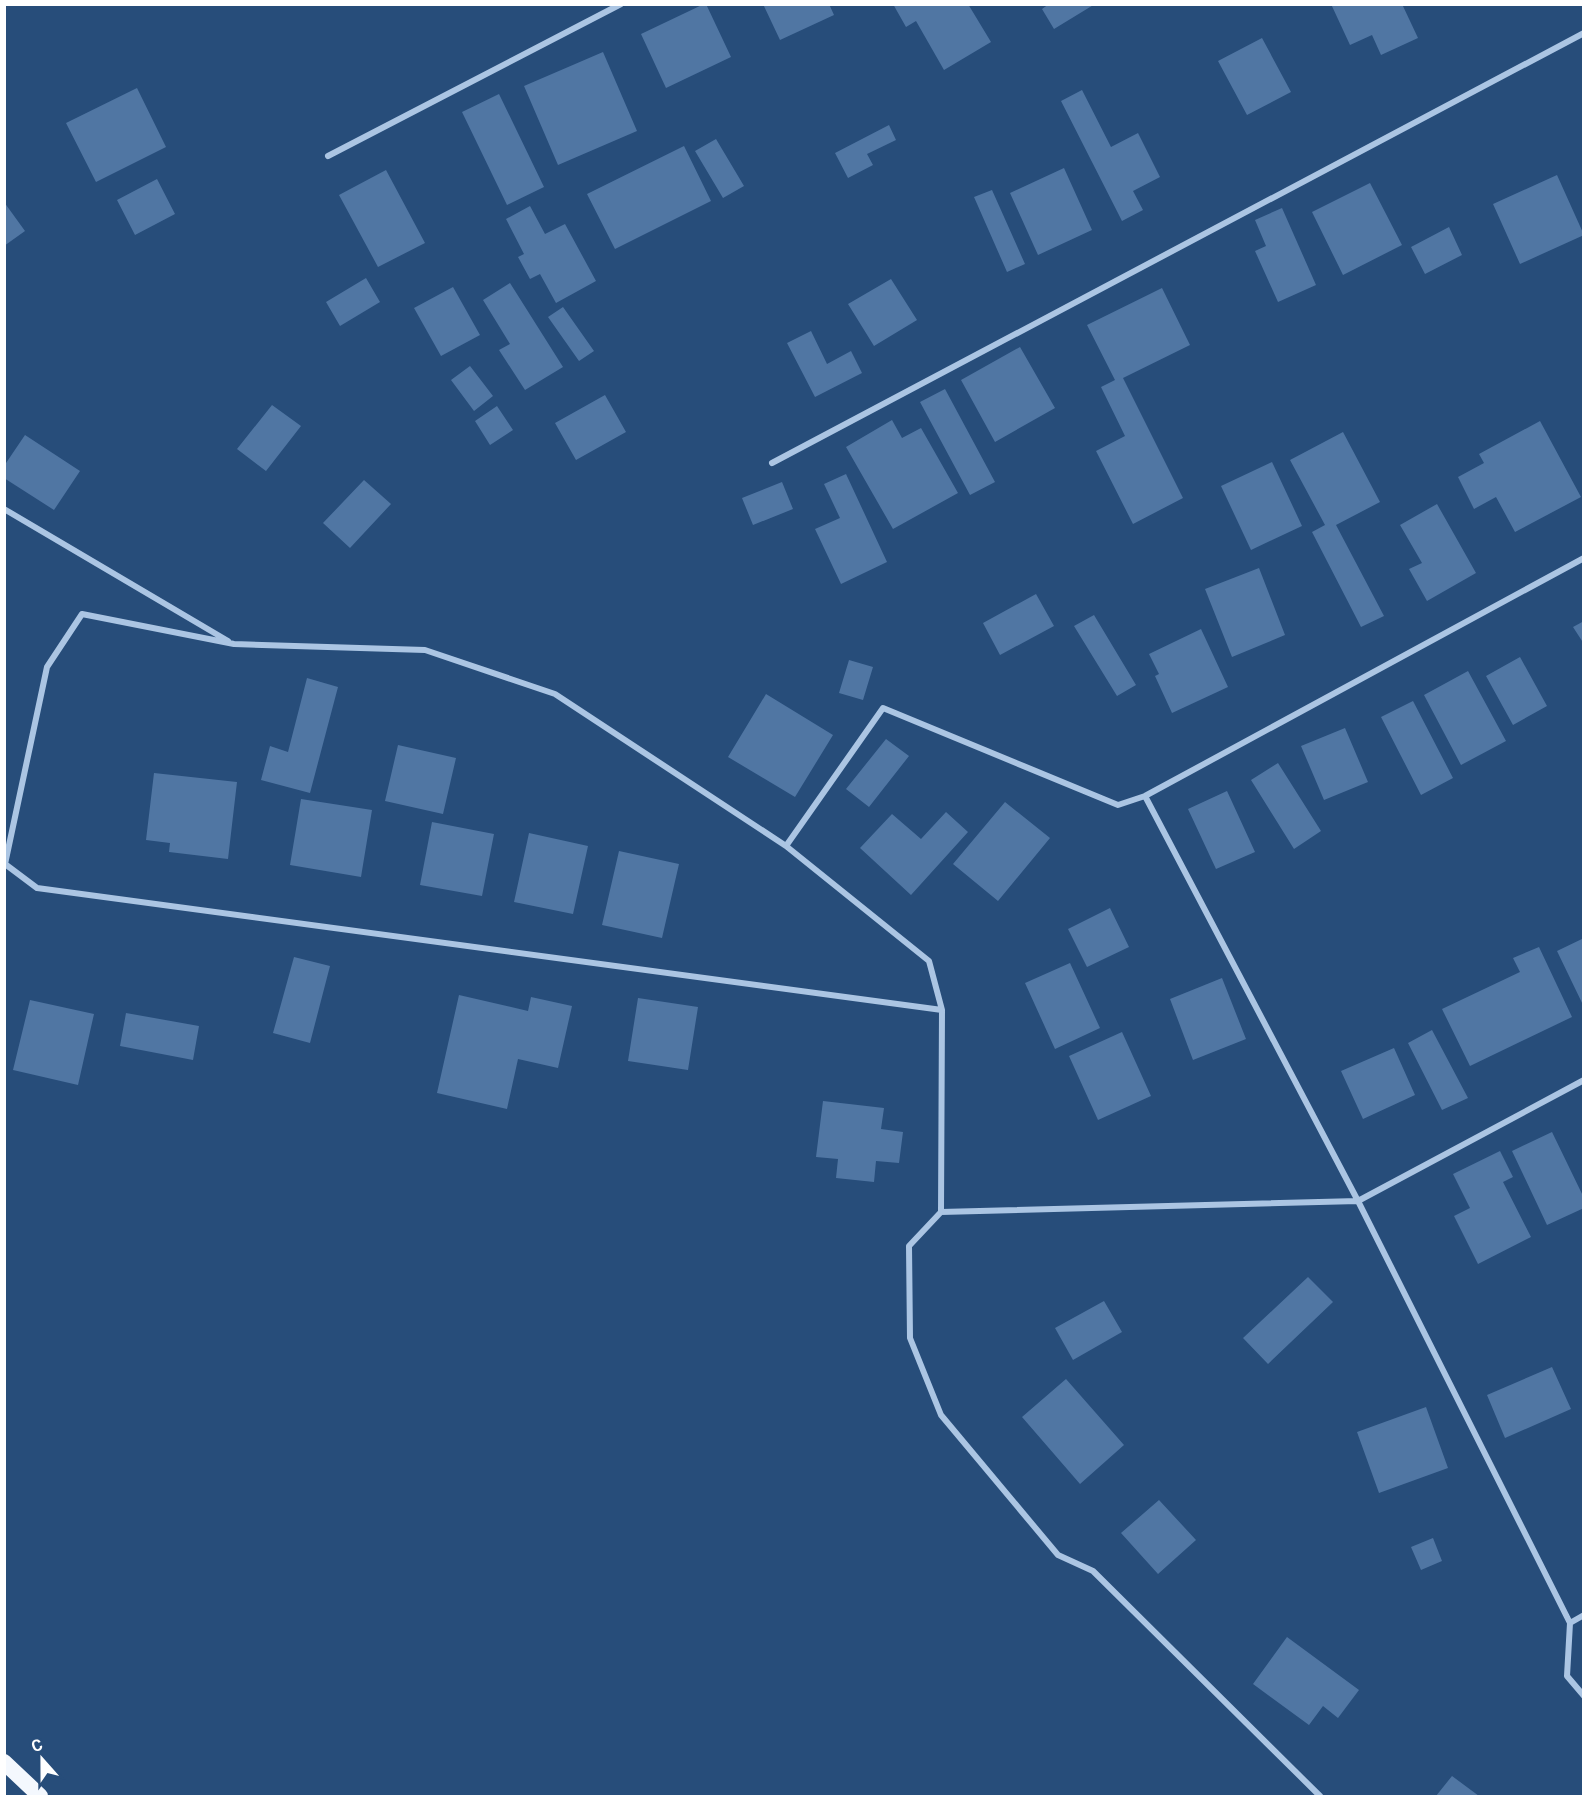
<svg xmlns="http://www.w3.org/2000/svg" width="1588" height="1801" font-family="Roboto,sans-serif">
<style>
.building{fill:#5076a3}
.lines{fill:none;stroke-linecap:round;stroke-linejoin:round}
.minor{stroke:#abc5e3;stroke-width:6}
.trunk{stroke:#f4f8fe;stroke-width:16}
</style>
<rect width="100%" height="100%" fill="#274d7a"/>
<!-- building -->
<path class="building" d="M704,4H706L731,57L666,88L641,34Z
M763,4H829L834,15L780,40Z
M893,4H968L991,42L944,70L916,21L906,27Z
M1049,4H1095L1054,29L1042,9Z
M1331,4H1402L1418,38L1381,55L1372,35L1350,45Z
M1262,38L1291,92L1247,115L1218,61Z
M603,52L637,131L558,165L524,86Z
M137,88L166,147L96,182L66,123Z
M1082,90L1111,147L1138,133L1160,177L1133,191L1143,210L1122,221L1061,101Z
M499,94L544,187L507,205L462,112Z
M889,125L896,140L867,154L873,165L848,178L835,153Z
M716,139L744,186L723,198L695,151Z
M684,146L711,201L615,249L587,194Z
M1064,168L1092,230L1038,255L1010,193Z
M386,170L425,243L378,267L339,195Z
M1557,175L1584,235L1520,264L1493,204Z
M157,179L175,214L135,235L117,200Z
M1370,183L1402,245L1343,275L1312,212Z
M992,190L1025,264L1007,272L974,197Z
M4,202L25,231L4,246Z
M530,206L545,234L565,224L596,281L556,303L540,274L530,279L518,257L524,254L506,219Z
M1282,208L1316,285L1278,302L1255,251L1266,246L1255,220Z
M1449,227L1462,255L1425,274L1411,247Z
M366,278L380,302L340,326L326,302Z
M891,279L917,320L874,346L848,304Z
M510,283L563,367L525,390L499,350L510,344L483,300Z
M453,287L480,335L441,356L414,308Z
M1162,288L1190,345L1123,378L1183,498L1133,524L1096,451L1125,436L1101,387L1115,380L1087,325Z
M563,307L594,351L579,361L548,317Z
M811,331L827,364L851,351L862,373L815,397L787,343Z
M1020,347L1055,408L995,442L961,380Z
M470,366L493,396L474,411L451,380Z
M945,389L995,482L970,495L920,402Z
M605,395L626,432L576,460L555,423Z
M272,405L301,426L266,471L237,449Z
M497,406L513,430L490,445L475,421Z
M892,420L902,438L921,428L958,493L893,529L846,447Z
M1540,421L1581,497L1515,532L1496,497L1474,509L1458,477L1484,463L1479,454Z
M1343,432L1380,502L1336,525L1384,616L1361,627L1312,532L1325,525L1290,460Z
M25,435L80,471L54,510L4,478V466Z
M1272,462L1302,526L1251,550L1221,486Z
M846,474L887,562L841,584L815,529L840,518L824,484Z
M364,480L391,504L350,548L323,523Z
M782,482L793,509L753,525L742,498Z
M1437,504L1476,573L1427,601L1409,569L1422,563L1400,525Z
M1259,568L1285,635L1232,657L1205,589Z
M1036,594L1054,626L1000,655L983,623Z
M1094,615L1136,685L1117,696L1074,626Z
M1584,621V644L1573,627Z
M1201,629L1228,687L1172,713L1155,676L1159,674L1149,654Z
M1520,657L1547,706L1513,725L1486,676Z
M849,660L873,667L863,700L839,693Z
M1468,671L1506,741L1461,765L1424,695Z
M307,678L338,687L310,793L261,780L270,746L288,752Z
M766,694L833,735L795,797L728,757Z
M1413,701L1453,778L1421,795L1381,717Z
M1345,728L1368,782L1324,800L1301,746Z
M886,739L909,756L869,807L846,789Z
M398,745L456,758L443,814L385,801Z
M1278,763L1321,831L1294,849L1251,780Z
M154,773L237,782L228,859L169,852L170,843L146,840Z
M1227,791L1255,852L1216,869L1188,809Z
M301,799L372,810L361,877L290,865Z
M1005,802L1050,838L998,901L953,864Z
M946,812L968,832L911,895L860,848L892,814L921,839Z
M432,822L494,834L482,896L420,885Z
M529,833L588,846L573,914L514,902Z
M619,851L679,864L662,938L602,925Z
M1110,908L1129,947L1087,967L1068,929Z
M1584,938V1007L1557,951Z
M1539,947L1572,1017L1470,1066L1442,1009L1520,972L1513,958Z
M294,957L330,966L310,1043L273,1033Z
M1070,963L1100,1028L1055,1049L1025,983Z
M1222,978L1246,1039L1193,1060L1170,999Z
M459,995L528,1011L531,997L572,1006L558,1068L518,1059L507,1109L437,1093Z
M638,998L698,1007L688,1070L628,1061Z
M30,1000L94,1014L78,1085L13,1070Z
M126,1013L199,1026L193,1060L120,1046Z
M1432,1030L1468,1098L1442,1110L1408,1043Z
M1122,1032L1151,1096L1098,1120L1069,1056Z
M1394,1048L1415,1095L1363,1119L1341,1071Z
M823,1101L884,1108L881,1129L903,1132L899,1163L876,1161L874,1182L836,1178L838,1159L816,1157Z
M1552,1132L1584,1198V1208L1547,1225L1512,1151Z
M1500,1151L1513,1177L1503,1182L1531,1237L1478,1264L1454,1216L1470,1208L1453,1174Z
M1308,1277L1333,1302L1268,1364L1243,1338Z
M1104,1301L1122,1332L1073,1360L1055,1328Z
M1552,1367L1571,1409L1505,1438L1487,1395Z
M1066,1379L1124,1445L1080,1484L1022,1417Z
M1426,1407L1448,1468L1379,1493L1357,1432Z
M1159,1500L1196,1540L1158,1574L1121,1533Z
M1433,1538L1442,1561L1421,1570L1411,1547Z
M1287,1637L1359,1690L1338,1718L1323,1706L1309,1725L1253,1684Z
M1452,1776L1479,1796H1436Z"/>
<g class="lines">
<!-- minor -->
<path class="minor" d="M328,156L621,4
M772,463L1584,33
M4,509L228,641
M1584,558L1145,796L1118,805L883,708L786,846L929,961L942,1010L941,1212L1358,1201L1584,1080
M1145,796L1358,1201L1570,1623L1584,1615
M786,846L555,694L425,650L234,644L82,614L47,667L5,864L37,888L942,1010
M941,1212L909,1246L910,1338L941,1415L1058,1555L1093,1571L1320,1796
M1570,1623L1567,1676L1584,1696"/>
<!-- trunk -->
<path class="trunk" d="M4,1762L40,1796"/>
</g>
<!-- border -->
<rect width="1588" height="1801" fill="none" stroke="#ffffff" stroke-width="12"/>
<!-- north arrow -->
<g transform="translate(42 1759) rotate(339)" stroke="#274d7a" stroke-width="4.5" paint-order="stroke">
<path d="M0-4.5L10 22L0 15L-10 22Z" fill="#ffffff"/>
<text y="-9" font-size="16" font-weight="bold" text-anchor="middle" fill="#ffffff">С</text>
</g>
</svg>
